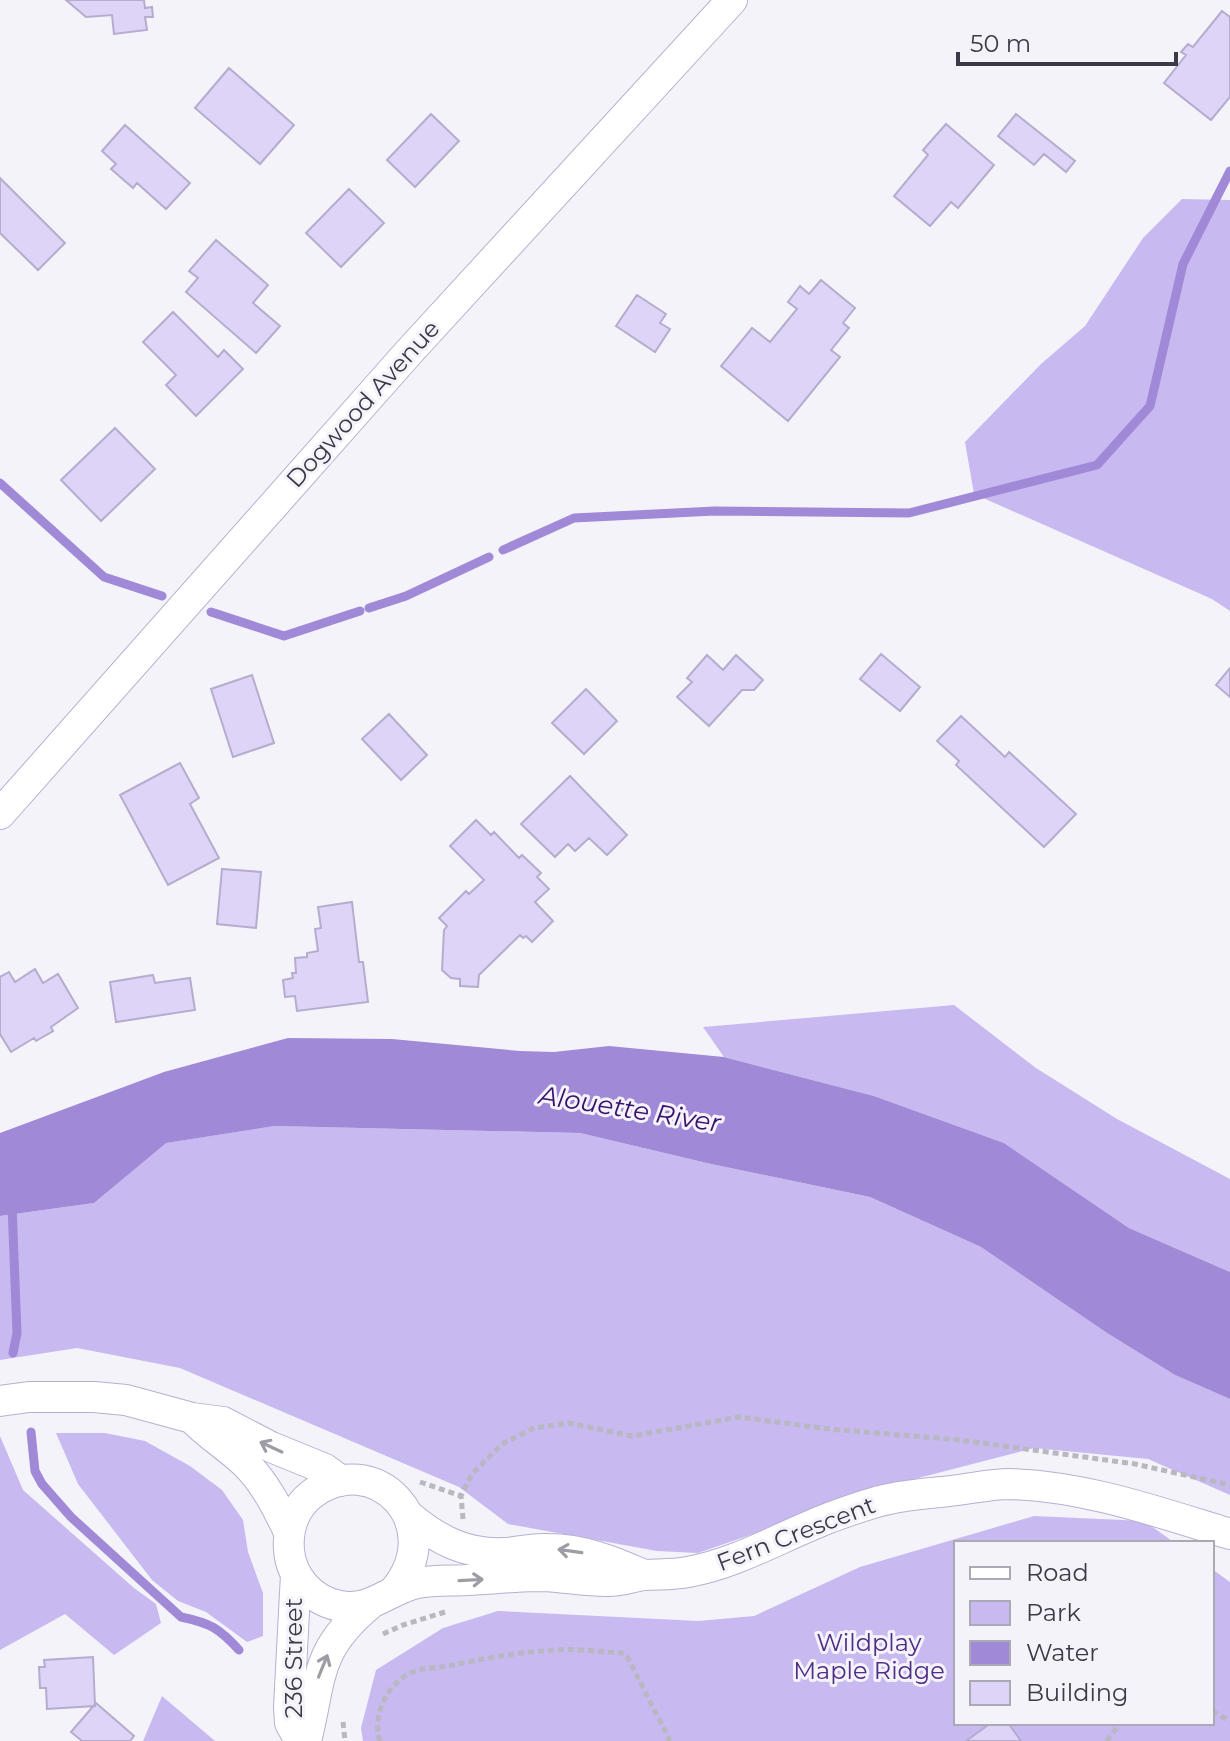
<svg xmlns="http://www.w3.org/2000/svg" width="1230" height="1741" font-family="Montserrat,sans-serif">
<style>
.green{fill:#c8b9f0}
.water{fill:#a089d6}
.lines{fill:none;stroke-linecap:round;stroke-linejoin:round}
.stream{stroke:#a089d6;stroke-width:9}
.building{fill:#ddd4f7;stroke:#b5acce;stroke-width:2}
.minor-casing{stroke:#b8afd1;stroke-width:32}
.path{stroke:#b9b7c0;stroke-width:5;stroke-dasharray:6 4;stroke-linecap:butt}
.minor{stroke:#fff;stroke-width:30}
.oneway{stroke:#9e9ca4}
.labels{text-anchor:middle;stroke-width:6;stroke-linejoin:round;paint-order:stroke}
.street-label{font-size:24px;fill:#3d3a48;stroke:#f5f3fa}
.park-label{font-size:24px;fill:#502d87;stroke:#f5f3fa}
.water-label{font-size:26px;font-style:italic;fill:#3a116c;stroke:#f5f3fa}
</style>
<rect width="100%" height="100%" fill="#f5f3fa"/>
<!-- green -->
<path class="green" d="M1182,199L1230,200V611L1212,599L974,494L965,442L1041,364L1085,326L1143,238Z
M954,1005L1036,1068L1117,1119L1230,1179V1272L1129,1228L1004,1143L874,1096L724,1057L703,1027Z
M275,1126L580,1133L711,1164L870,1197L981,1247L1107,1333L1175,1375L1230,1399V1495L1148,1459L1034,1448L837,1499L765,1530L698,1553L657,1551L508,1524L459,1487L180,1368L77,1348L0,1360V1216L94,1203L165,1143Z
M56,1433H105L145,1441L190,1466L222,1490L243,1520L248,1552L263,1593V1636L247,1642L206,1612L178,1601L152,1580L78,1484Z
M0,1436L23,1490L134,1588L156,1604L161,1623L114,1655L65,1614L0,1650Z
M1034,1516L1144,1521L1175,1543H956V1723H1212V1569L1230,1582V1741H363L361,1728L376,1670L443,1628L498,1611L698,1621L754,1616L860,1567Z
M162,1696L215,1741H143Z"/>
<!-- water -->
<path class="water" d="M288,1038L392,1039L520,1051L554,1052L609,1046L724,1057L874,1096L1004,1143L1129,1228L1230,1272V1399L1175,1375L1107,1333L981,1247L870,1197L711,1164L580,1133L275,1126L166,1143L94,1203L0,1216V1133L164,1072Z"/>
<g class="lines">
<!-- stream -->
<path class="stream" d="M0,483L104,577L162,596
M503,550L574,518L715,511L909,513L1097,465L1150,406L1183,264L1230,171
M369,608L406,596L489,557
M211,612L284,636L360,611
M12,1205L17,1333L13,1353
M31,1432L35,1471L42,1484L71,1517L181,1617C210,1623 219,1628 239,1650"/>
</g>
<!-- building -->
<path class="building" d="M66,0H144L145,8L152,7L153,17H145L147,30L114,34L112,15L86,17Z
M1222,11L1230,17V97L1211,120L1164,83L1186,55L1181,52L1188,44L1193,47Z
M229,68L294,125L260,164L195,108Z
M431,114L459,141L415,187L387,160Z
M1016,114L1075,161L1066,172L1044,154L1034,165L998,136Z
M946,124L994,165L958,208L951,202L930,226L894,196L928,155L923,150Z
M125,125L190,183L166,209L137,183L133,188L111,169L116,164L102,151Z
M0,178L65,243L38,270L0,233Z
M349,189L384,223L341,267L306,233Z
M216,240L268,285L253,303L280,326L256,353L186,292L198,278L189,271Z
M821,280L855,308L843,323L849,328L831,350L840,357L788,421L721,366L752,328L770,342L797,309L788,302L800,286L809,294Z
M637,295L666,314L660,323L670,329L655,352L616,326Z
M173,312L218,357L224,350L243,369L196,416L166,385L176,375L143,342Z
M115,428L155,469L101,521L61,480Z
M881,654L920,687L900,711L860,679Z
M707,655L723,670L736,655L763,680L754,690H742L709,726L677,697L692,682L687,678Z
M1230,668V697L1216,685Z
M252,675L274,743L233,757L211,689Z
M586,689L617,721L584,754L552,723Z
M389,714L427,755L401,780L362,739Z
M961,716L1005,757L1009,752L1076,814L1044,847L956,765L959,761L937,741Z
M180,763L199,798L190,804L219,858L168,885L120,795Z
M570,776L627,835L607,855L589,838L575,851L568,844L555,857L521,824Z
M476,820L491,835L494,832L519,858L522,855L541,873L537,877L549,889L535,902L553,921L532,942L526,936L523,938L520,935L479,975L478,987L460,986V979L451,978L442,970L444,930L447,926L439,918L466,891L469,894L484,880L450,846Z
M222,869L261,872L256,928L217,924Z
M352,902L359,962H363L368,1002L297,1011L295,996L285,997L283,980L293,978L292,973H296L295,958L307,957V953L318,951L315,929L321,928L318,907Z
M35,969L43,983L58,974L78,1008L51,1027L53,1031L36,1041L34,1038L11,1052L0,1034V977L9,972L15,982Z
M153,975L155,983L190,978L195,1010L116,1022L110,982Z
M93,1657L95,1706L47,1709L46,1688H40L39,1667H45L44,1660Z
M96,1703L134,1736L130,1741H82L71,1732Z
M991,1723H1008L1021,1741H966Z"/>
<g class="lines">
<!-- minor casing -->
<g class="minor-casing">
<path id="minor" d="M0,814L409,352L732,0
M0,1401L29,1397H94L126,1400L192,1418L223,1422L271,1447L325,1469L341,1481
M193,1419C209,1436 229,1447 246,1464C265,1483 277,1507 289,1532
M409,1516C438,1540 466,1555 505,1553C519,1552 534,1548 548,1549C582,1549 613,1561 644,1575
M296,1574L289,1707L290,1723L300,1741
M394,1591C451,1523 372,1447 312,1494C295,1507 287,1528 289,1550C291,1577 312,1601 340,1606C371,1612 389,1589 417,1583C433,1580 451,1581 467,1580C493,1579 518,1576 543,1576C564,1577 585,1581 606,1581C619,1582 631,1577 644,1575C658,1574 673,1575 688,1572C738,1563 782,1536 829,1518C848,1511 869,1503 889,1499C912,1494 936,1493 958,1490C975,1488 992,1484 1009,1484C1085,1486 1158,1512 1230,1534
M306,1741C322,1678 314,1651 369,1605"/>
</g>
<!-- path -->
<path class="path" d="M420,1482L461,1496
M463,1519L461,1496L472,1474L502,1444L534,1428L569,1423L632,1436L739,1417L829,1429L960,1440L1135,1464L1230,1485
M383,1634L403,1625L445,1612
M1212,1711L1230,1721
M343,1722L345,1741
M380,1741C372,1718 385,1689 405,1676C417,1668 434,1668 448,1666C482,1659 518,1652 553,1650C575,1648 599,1652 621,1653L627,1656L670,1741
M1107,1741L1120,1723"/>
<!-- minor -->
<use href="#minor" class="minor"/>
</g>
<!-- one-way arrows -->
<defs><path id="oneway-shaft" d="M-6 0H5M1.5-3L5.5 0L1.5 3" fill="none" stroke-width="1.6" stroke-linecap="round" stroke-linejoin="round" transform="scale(2)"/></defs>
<g class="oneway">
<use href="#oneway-shaft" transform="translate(271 1447) rotate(-155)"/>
<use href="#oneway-shaft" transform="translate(570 1551) rotate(-172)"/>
<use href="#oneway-shaft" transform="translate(471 1580) rotate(-3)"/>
<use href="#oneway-shaft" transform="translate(323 1666) rotate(-68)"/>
</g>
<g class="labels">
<!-- street labels -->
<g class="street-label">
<text transform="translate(363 404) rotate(-48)" y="8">Dogwood Avenue</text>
<text transform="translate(796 1534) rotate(-21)" y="8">Fern Crescent</text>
<text transform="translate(294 1658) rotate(-90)" y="8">236 Street</text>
</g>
<!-- park labels -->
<g class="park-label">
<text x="869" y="1651">Wildplay<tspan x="869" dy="28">Maple Ridge</tspan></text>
</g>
<!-- water labels -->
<g class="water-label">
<text transform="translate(630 1109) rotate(9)" y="9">Alouette River</text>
</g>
</g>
<!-- legend -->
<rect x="954" y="1541" width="260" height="184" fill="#f5f3fa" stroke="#aba9b3" stroke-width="2"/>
<rect x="970" y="1567" width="40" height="12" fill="#ffffff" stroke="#aba9b3" stroke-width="2"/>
<text x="1026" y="1581" font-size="24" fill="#3d3a48">Road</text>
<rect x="970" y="1601" width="40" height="24" fill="#c8b9f0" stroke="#aba9b3" stroke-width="2"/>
<text x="1026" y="1621" font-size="24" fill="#3d3a48">Park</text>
<rect x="970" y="1641" width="40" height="24" fill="#a089d6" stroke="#aba9b3" stroke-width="2"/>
<text x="1026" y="1661" font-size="24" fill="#3d3a48">Water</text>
<rect x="970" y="1681" width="40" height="24" fill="#ddd4f7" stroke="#aba9b3" stroke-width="2"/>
<text x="1026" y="1701" font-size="24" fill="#3d3a48">Building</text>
<!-- scale -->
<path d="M958 52v12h218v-12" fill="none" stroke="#3d3a48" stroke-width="4"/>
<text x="970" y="52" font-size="24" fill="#3d3a48" stroke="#f5f3fa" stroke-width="6" paint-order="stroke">50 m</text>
</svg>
